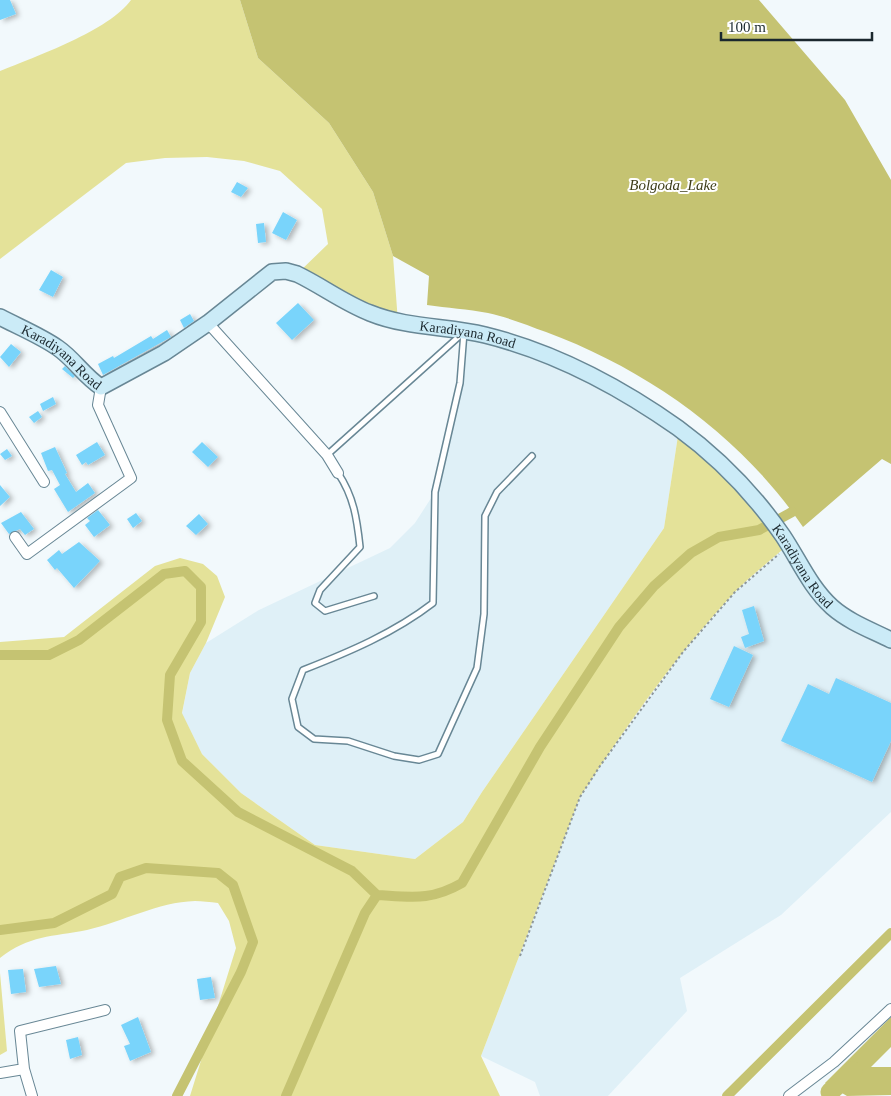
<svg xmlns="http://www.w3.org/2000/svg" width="891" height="1096" font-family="Georgia,serif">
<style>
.built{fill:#dff0f7}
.green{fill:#e4e299}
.water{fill:#c5c372}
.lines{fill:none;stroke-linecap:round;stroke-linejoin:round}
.canal{stroke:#c5c372;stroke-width:10}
.river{stroke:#c5c372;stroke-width:19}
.building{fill:#79d4fb;filter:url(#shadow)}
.lane-casing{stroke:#688795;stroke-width:8}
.street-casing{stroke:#688795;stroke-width:12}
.secondary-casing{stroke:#688795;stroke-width:18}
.path{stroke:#8e989c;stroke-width:2;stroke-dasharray:2.5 2.5;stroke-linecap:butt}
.lane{stroke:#fff;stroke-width:5}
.street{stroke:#fff;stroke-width:10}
.secondary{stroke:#cbebf7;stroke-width:15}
.labels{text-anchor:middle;stroke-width:4;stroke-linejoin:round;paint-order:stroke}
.street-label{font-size:14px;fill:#1b282e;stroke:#fff}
.water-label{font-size:15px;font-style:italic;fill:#3e3d1a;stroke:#fff}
</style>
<defs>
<filter id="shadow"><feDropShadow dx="3.5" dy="2" stdDeviation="2.5" flood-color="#0004"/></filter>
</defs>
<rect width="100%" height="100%" fill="#f2f9fc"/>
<!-- built -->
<path class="built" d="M464,332L516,345L679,429L664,528L482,792L463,822L415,859L315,845L241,793L202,754L182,714L190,673L206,643L259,610L390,548L415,523L435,492L460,383Z
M788,545L815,588L891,640V812L781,915L680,978L687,1011L608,1096H540L535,1082L481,1056L580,797L600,766L683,652L735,592Z"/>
<!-- green -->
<path class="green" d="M131,0H240L258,58L329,123L373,192L393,256L398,322L297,274L328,244L322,209L280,171L244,161L207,157L165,158L126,163L0,259V71C35,57 110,30 131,0Z
M679,429L719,460L788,545C770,561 750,576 734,593C676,655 626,726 580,797L481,1056L500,1096H190L236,948L229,921L218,903C210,902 202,901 195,901C158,902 122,922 87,930C52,937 29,935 0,958V642L64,637L155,566L180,558L203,564L217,576L225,597L206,643L190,673L182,713L202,754L241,793L315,845L415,859L463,822L482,792L664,528Z
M0,973L7,1051L0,1055Z"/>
<!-- water -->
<path class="water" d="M240,0H759L845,100L891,180V464L882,459L803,527C741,436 648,370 546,332C527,325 507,317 488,313C468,309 447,308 427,305L429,276L393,256L373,192L329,123L258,58Z
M891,1017V1047L871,1067H891V1095L847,1096L825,1083Z"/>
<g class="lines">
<!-- canal -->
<path class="canal" d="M0,655H49L79,640L164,574L185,571L201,587V622L170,675L167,720L182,761L238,812L352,871L377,895
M0,930L54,923L112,894L120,877L146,868L218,873L233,885L253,942L241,972L177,1096
M286,1096L365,913L377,895C412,897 431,901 462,883L540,747L619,627L654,586L691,553L719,537L759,530L792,512
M727,1096L891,933"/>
<!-- river -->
<path class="river" d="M830,1092L853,1071"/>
</g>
<!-- building -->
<path class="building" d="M0,0H10L16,14L0,20Z
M237,182L248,188L241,197L231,192Z
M283,212L297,220L286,240L272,233Z
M264,223L266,242L258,243L256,224Z
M51,270L63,277L53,297L39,290Z
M298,303L314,320L292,340L276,323Z
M190,314L194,321L184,328L180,320Z
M167,330L171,337L103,375L98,364L113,356L114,358L151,336L153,339Z
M11,344L21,352L9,367L0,357Z
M65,366L75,376L73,378L62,369Z
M53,397L56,404L43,411L40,404Z
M38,411L42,417L34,423L29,417Z
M97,442L105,455L88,465L86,462L82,465L76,455Z
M202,442L218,457L208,467L192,452Z
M55,447L67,473L65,474L76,492L88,483L95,493L68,512L54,489L60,485L52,470L48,471L41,453Z
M7,449L12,456L5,460L0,454Z
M0,485L10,497L0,506Z
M98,510L110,525L94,537L85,525L90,521L87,518Z
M21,512L34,529L25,535L20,529L9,534L1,523Z
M136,513L142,521L133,528L127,519Z
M199,514L208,524L196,535L186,526Z
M79,542L100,561L74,588L57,568L55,570L47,560L59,550L62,554Z
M754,606L764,641L745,648L741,637L749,634L742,610Z
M734,646L753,655L729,707L710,699Z
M836,678L891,703V741L872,782L781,741L808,684L829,694Z
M56,966L61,984L39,987L34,969Z
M23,969L26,992L11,994L8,970Z
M211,977L215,998L200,1000L197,979Z
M138,1017L151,1052L130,1061L124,1046L130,1044L121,1025Z
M78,1037L82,1055L70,1059L66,1040Z"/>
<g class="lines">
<!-- lane casing -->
<g class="lane-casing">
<path id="lane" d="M327,455L464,332L460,383L435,492L433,603C394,633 349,652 303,670L292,699L298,727L314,739L348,741L394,756L419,760L438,754L477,668L484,614L485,516L497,492L532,456
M338,473C354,497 357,519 360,547L320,590L315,603L325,611L374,596"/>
</g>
<!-- street casing -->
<g class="street-casing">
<path id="street" d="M208,323L327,455L338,473
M0,412L44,482
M15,537L27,554L131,478L98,405L101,387
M0,1073L24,1069
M32,1096L24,1069L20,1031L105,1010
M789,1096L834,1062L891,1009"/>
</g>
<!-- secondary casing -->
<g class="secondary-casing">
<g id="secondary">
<path id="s1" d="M0,317C19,327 41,336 58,348C74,359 85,377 101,387L164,353L208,323L272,272L286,271L297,274C322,286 344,303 370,313C407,328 447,326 485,335C554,352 620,387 678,428C719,458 754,494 783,536C799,560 810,587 832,607C849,622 871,630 891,640"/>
</g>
</g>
<!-- path -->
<path class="path" d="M520,956L580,797L600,766L683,652L735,592L779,554"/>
<!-- lane -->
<use href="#lane" class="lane"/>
<!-- street -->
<use href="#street" class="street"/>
<!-- secondary -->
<use href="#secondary" class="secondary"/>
</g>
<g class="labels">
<!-- street labels -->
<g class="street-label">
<text dy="5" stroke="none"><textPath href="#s1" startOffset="539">Karadiyana Road</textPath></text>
<text dy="5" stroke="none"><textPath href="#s1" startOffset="74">Karadiyana Road</textPath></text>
<text dy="5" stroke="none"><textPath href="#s1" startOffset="959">Karadiyana Road</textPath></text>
</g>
<!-- water labels -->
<g class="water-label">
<text x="673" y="190">Bolgoda_Lake</text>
</g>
</g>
<!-- scale -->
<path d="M721 32v8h151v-8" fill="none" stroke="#1b282e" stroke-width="2.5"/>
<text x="728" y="32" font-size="15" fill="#1b282e" stroke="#ffffff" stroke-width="4" paint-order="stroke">100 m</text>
</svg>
